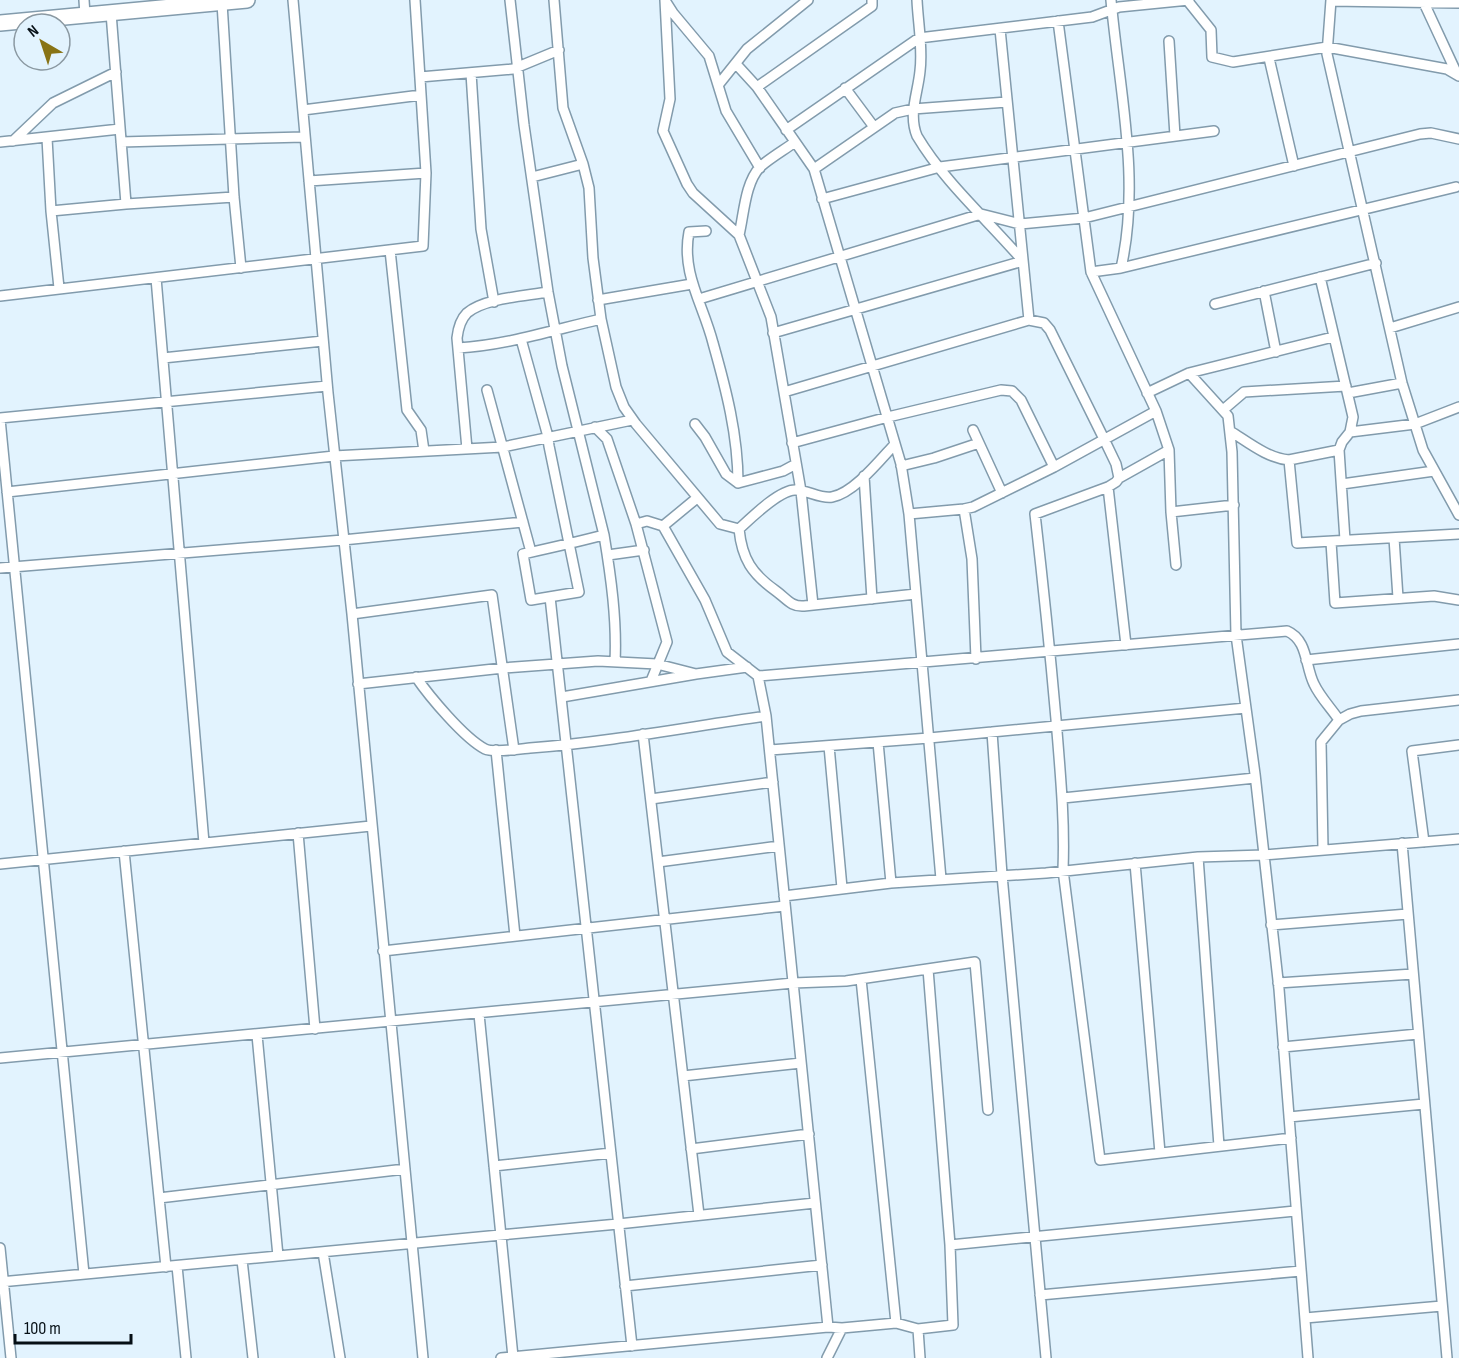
<svg xmlns="http://www.w3.org/2000/svg" width="1459" height="1358" font-family="'Sofia Sans Condensed',sans-serif">
<style>
.lines{fill:none;stroke-linecap:round;stroke-linejoin:round}
.street-casing{stroke:#829bac;stroke-width:12}
.primary-casing{stroke:#829bac;stroke-width:18}
.street{stroke:#fff;stroke-width:9}
.primary{stroke:#fff;stroke-width:15}
</style>
<rect width="100%" height="100%" fill="#e2f3fe"/>
<g class="lines">
<!-- street casing -->
<g class="street-casing">
<path id="street" d="M84,0L85,15
M293,0L328,393L352,614L423,1358
M510,0L524,125L548,292L562,366L604,535C611,577 617,620 615,662
M554,0L563,108L583,164L589,188L593,258L601,319L616,387L624,407L636,424L720,524L739,529C742,559 752,574 776,591C787,599 791,607 804,606L916,594
M665,0L670,99L663,131L687,184L693,193L739,235L771,317L801,491L813,605
M1111,0C1119,89 1141,180 1121,268
M1187,0L1211,30L1212,57L1233,62L1327,47L1447,69L1459,76
M1331,0L1327,54L1402,383L1423,450L1459,515
M1331,1L1459,3
M666,2L673,13L709,56L726,111L760,168
M222,3L234,197L241,268
M1424,3L1457,74
M111,13L126,204
M1058,21L1091,272L1156,411L1169,450L1171,512L1176,565
M1000,29L1029,320
M1169,41L1175,136
M1269,58L1294,166
M736,64L757,87L814,169L901,464L909,514L941,879
M471,73L481,229L494,302
M420,77L513,69L559,50
M719,84L747,49L808,0
M757,87L872,6V0
M845,88L874,127
M303,110L421,95
M786,130L919,38L1092,17L1119,7L1189,0
M47,138L51,211L59,288
M13,141L53,103L116,72
M0,142L120,129
M121,142L304,137
M814,169L895,113L913,109L1007,102
M532,177L583,164
M309,181L426,173
M822,199L940,167L1214,131
M51,211L126,204L234,197
M706,231L689,232C681,273 703,304 713,343C726,389 738,435 738,483
M739,235C744,214 745,183 760,167C770,158 784,150 795,142
M390,250L407,410L421,430L424,451
M1091,272L1121,268L1456,187
M1320,277L1353,417L1350,432L1342,442L1339,450L1345,540
M156,278L204,843
M1264,291L1276,352
M0,296L423,246L426,173L415,0
M699,299L981,214L1020,224L1084,218L1420,134L1431,133L1459,139
M598,300L692,284
M1215,304L1376,263
M1390,328L1459,307
M773,333L1023,261C988,220 945,183 917,136C908,114 918,93 920,71C923,48 918,23 917,0
M521,339L547,433L549,446L579,592L531,600L523,554C550,548 577,542 604,535
M458,348C507,345 553,330 601,319
M163,358L323,341
M1189,373L1228,416L1232,452L1236,635L1255,774L1279,989L1308,1358
M487,390L531,552
M784,392L1029,320L1044,323L1050,330L1104,439L1116,464L1119,478L1116,482L1108,487L1035,514C1043,583 1050,651 1056,719C1060,770 1065,819 1063,870L1100,1160L1291,1138
M1147,393L1189,373L1333,337
M1348,393L1402,383
M1223,410L1244,392L1346,386
M0,418L327,386
M0,419L84,1274
M695,424L705,437L726,474L738,483
M595,427L607,439L636,524L667,642L651,681
M973,430L1002,493
M1230,431C1248,442 1267,458 1289,460L1339,450
M1350,432L1415,424L1459,407
M792,443L888,417L1001,390L1012,391L1021,400L1054,467
M467,449L457,338C458,329 460,320 467,313C484,298 526,296 548,292
M1289,460L1297,543L1459,534
M901,466L934,458L979,443
M864,476L872,599
M1119,478L1169,450
M738,483L783,471L796,464
M1342,484L1434,471
M1108,487L1126,645
M7,492L334,456L503,447L632,420
M964,509L972,559L976,659
M1171,512L1234,505
M909,514L964,509L973,507L1054,467L1156,411
M636,524L647,521L663,526L705,600L727,652L758,676L766,716L828,1327
M663,526L697,498
M739,529C751,518 779,490 795,490C808,490 820,499 832,497C854,493 880,460 895,444
M1394,538L1398,598
M1331,542L1335,603L1434,596L1459,600
M608,555L644,550
M0,568L343,540L523,522
M550,597L632,1346
M352,614L492,595L514,750
M1306,660L1459,644
M758,676L1287,631C1308,640 1305,666 1314,684C1320,697 1331,708 1339,720
M416,677C429,696 464,738 485,749C493,753 520,749 530,748C609,742 688,727 766,716
M358,684L503,668L598,661L657,664L696,674
M562,697L696,674L747,667
M992,732L1002,875L1046,1358
M643,734L699,1215
M878,742L891,883
M829,746L842,888
M496,750L515,936
M770,750L929,738L1246,708
M1063,798L1255,778
M651,799L773,782
M298,833L315,1029
M1424,842L1412,751L1459,745
M1402,843L1447,1358
M1323,849L1321,742L1339,720L1350,714L1361,711L1459,700
M124,851L166,1267
M1198,857L1219,1146
M658,862L779,846
M1135,863L1160,1153
M0,864L371,826
M784,896L891,883L1046,873L1198,857L1264,855L1459,839
M1271,925L1408,914
M383,951L785,906
M861,979L896,1323
M1278,983L1413,974
M479,1014L513,1357
M257,1035L278,1256
M1283,1047L1418,1034
M0,1058L793,983L846,981L975,962L988,1110
M683,1076L801,1063
M1289,1117L1424,1104
M691,1149L809,1134
M494,1166L611,1153
M159,1198L405,1169
M950,1245L1295,1211
M0,1248L11,1358
M323,1252L340,1358
M242,1260L253,1358
M177,1266L186,1358
M0,1282L618,1224L815,1203
M625,1286L822,1265
M1040,1295L1301,1271
M1305,1318L1442,1306
M918,1329L920,1358
M501,1358L828,1327L842,1328L896,1323L918,1329L953,1325L950,1245L928,969
M827,1358L842,1328"/>
</g>
<!-- primary casing -->
<g class="primary-casing">
<path id="primary" d="M0,23L247,0"/>
</g>
<!-- street -->
<use href="#street" class="street"/>
<!-- primary -->
<use href="#primary" class="primary"/>
</g>
<!-- north arrow -->
<g transform="translate(42 42) rotate(321)"><circle r="28" fill="#e2f3fe" stroke="#8a98a1" stroke-width="1.5"/>
<path d="M0-4.5L10 22L0 15L-10 22Z" fill="#887315"/>
<text y="-9" font-size="16" font-weight="bold" text-anchor="middle" fill="#060f15">N</text>
</g>
<!-- scale -->
<path d="M15 1334v9h116v-9" fill="none" stroke="#060f15" stroke-width="3"/>
<text x="24" y="1334" font-size="18" fill="#060f15" stroke="#e2f3fe" stroke-width="4.5" paint-order="stroke">100 m</text>
</svg>
